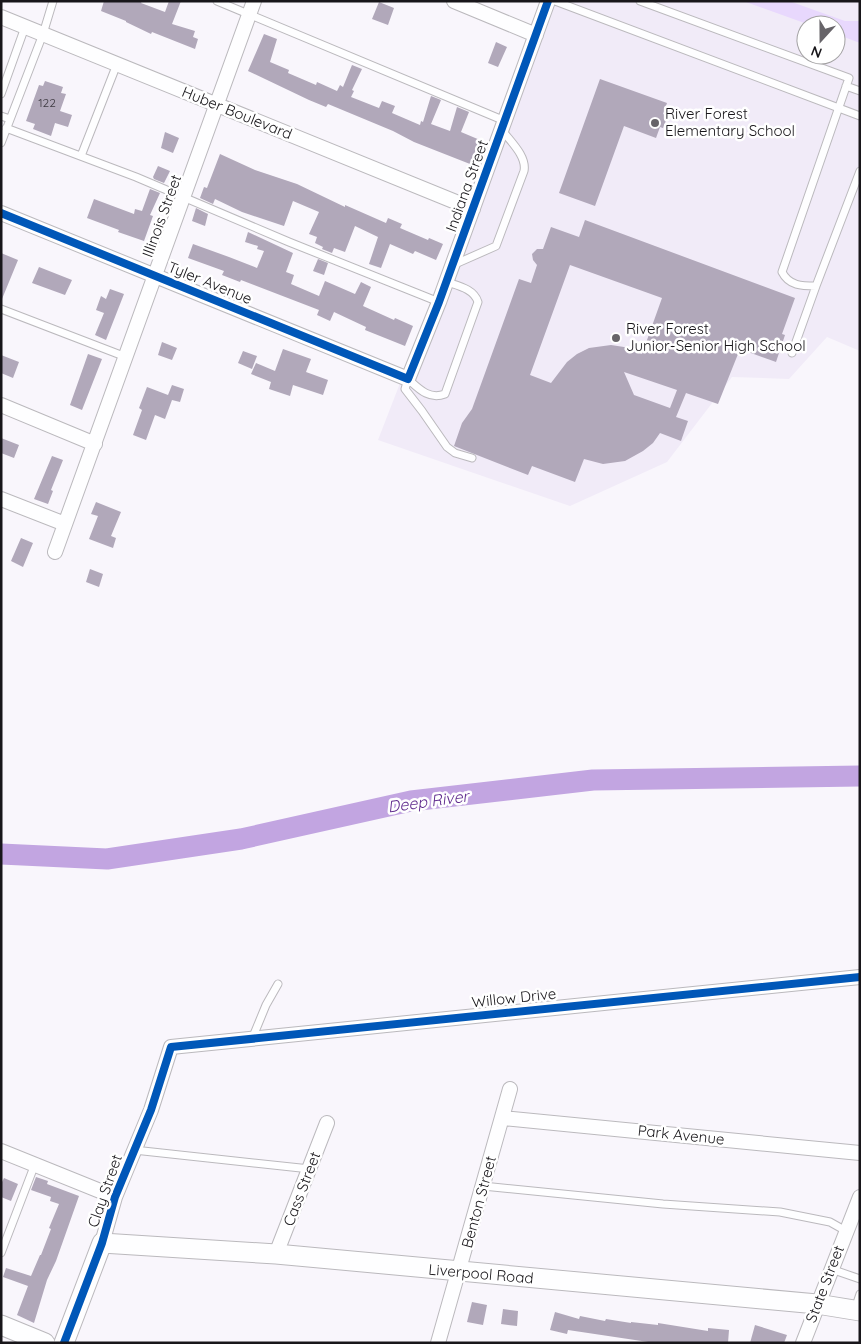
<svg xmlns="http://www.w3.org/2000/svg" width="861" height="1344" font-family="Quicksand,sans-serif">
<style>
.built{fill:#f1ebf8;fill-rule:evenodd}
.green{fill:#e8d8fd}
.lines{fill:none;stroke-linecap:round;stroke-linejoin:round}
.river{stroke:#c2a5e1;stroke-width:21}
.building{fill:#b1a8ba;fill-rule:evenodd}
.lane-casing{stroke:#bbb9bd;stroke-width:9}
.street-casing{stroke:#bbb9bd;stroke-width:16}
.secondary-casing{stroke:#bbb9bd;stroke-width:21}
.lane{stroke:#fefeff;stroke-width:7}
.street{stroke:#fefeff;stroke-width:14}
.secondary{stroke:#fefeff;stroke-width:19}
.cycleway-casing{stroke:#fff;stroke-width:11}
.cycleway{stroke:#0057b8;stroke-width:8}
.poi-dot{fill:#676469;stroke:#fff;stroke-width:2}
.labels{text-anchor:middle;stroke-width:5;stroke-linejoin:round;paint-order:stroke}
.number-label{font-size:12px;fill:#3e3a42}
.street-label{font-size:15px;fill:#18161a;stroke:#fff}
.poi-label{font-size:15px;fill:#18161a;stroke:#fff;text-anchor:start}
.water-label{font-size:16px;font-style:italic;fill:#5f2a8d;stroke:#fff}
</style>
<rect width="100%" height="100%" fill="#f9f6fc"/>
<!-- built -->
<path class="built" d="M548,1H860V351L827,337L789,379L732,377L667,462L570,506L378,440ZM806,25H836V55H806Z"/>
<!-- green -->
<path class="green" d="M743,1H789L845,21H860V43L836,34V25H810Z"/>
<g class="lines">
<!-- river -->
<path class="river" d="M1,854L107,859L241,839L411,801L593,780L860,776"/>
</g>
<!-- building -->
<path class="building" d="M104,1H142L141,3L165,12L169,1H181L172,24L195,31L193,37L198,39L195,49L152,32L151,34L126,22V21L101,11Z
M379,2L394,8L388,25L372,19Z
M264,34L277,39L270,62L289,70L288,73L316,85L317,82L337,91L340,85L343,87L352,65L362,69L352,90L354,91L351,97L379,108L382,101L395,106L392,113L420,125L421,121L423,122L431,96L441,100L431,124L450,131L457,107L469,112L461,132L480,140L470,164L414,142L393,131L328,104L326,107L309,100L248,71Z
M496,42L507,47L498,67L488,63Z
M600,79L667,103L663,114L668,116L663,128L660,127L656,138L624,126L595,206L559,193Z
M45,81L63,87L61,93L66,94L60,111L72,115L68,127L55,123L51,136L33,129L35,124L26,121L39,85L43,86Z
M165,132L179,138L173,153L161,148Z
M220,154L255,170L297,184L345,207V205L386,223L388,218L402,224L400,228L428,240L429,238L443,244L436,260L415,251L413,254L390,244L381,268L369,264L378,237L355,226L345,252L334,248L332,253L322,249L323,247L315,243L317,237L309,234L319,212L293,201L284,226L242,212L215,199L213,204L200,198L204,187L207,188Z
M158,166L170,171L164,183L154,179L153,177Z
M150,189L160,193L150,215L153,216L144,241L118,232L119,230L87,218L94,199L134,214L135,209L142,211Z
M196,208L208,214L205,226L192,221Z
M585,220L795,298L782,334L785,335L776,362L740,349L718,404L686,393L676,417L688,421L681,441L660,433L653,443L643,451L625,461L603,464L584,459L575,482L532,466L528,475L454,446L462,423L472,409L519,279L531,283L537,265L533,260L532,254L537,249H543L551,227L579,237ZM570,265L662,298L642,354L624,347L611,345L589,348L577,354L567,362L551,383L530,375ZM624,372L677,390L670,408L634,395Z
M248,232L293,253L286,272L294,275L291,284L319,296L325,281L355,294L361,282L371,287L363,306L394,320L395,318L413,326L405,346L365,330L366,327L334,312L330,321L317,315L319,310L241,280L240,282L222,275L224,271L188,258L193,244L229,257L257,268L264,251L257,249L258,246L245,242Z
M1,253L18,260L2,299H1Z
M318,259L328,263L324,275L313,271Z
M39,267L72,280L65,295L32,283Z
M110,289L124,294L106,340L95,335L104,313L96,310L101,296L106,299Z
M162,342L177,348L172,360L158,355Z
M283,349L311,359L306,372L328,380L323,395L293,385L290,396L269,389L271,382L251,374L256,363L275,371Z
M243,351L257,356L252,369L238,363Z
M88,354L102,359L82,410L70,405Z
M1,355L19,362L13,378L1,373Z
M172,385L184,389L180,402L172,400L165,419L155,415L146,440L133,435L142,410L139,408L147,387L168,395Z
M1,438L19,445L14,458L1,453Z
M52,456L63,460L51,490L53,491L48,504L34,499Z
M96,502L121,512L111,536L116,538L113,548L89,539L98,516L91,514Z
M21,538L33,543L23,567L11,561Z
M90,569L103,574L99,587L86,582Z
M36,1177L48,1181L47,1184L79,1196L56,1261L47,1280L34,1323L17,1315L28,1286L3,1277L6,1268L31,1276L40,1255H41L51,1229L49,1228L59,1204L50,1201L51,1197L31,1190Z
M4,1178L18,1184L11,1201L1,1197V1184Z
M472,1302L487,1305L483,1325L467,1322Z
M503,1309L518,1311L517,1326L501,1324Z
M555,1312L579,1319L580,1316L605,1321L606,1319L631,1323V1322L658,1325V1323L708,1331V1328L729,1330L728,1343H655L568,1330L567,1334L550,1330Z
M755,1325L787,1335L784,1343H750Z"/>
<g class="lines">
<!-- lane casing -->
<g class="lane-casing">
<path id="lane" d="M217,1L505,121
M555,1L860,116
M640,1L849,78L782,272C789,286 802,286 816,286L860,171
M846,86L860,91
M1,94L25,27
M1,116L10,119
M6,128L136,177L289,242L439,302
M1,143L43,34L53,1
M81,156L117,64
M453,265L496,246L524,171C527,156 510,141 502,130
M447,282C459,286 474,289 478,302L445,394C429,400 419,389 408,379L405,389L422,411L447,447L455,453L472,458
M1,309L126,357
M792,353L816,286
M252,1039L266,1005L278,984
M134,1150L310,1169
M483,1186L663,1204L780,1212L830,1222L846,1231
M1,1253L35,1164
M831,1269L860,1279
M855,1309L860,1294"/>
</g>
<!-- street casing -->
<g class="street-casing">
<path id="street" d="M454,1L536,35
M1,17L473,209
M1,213L408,379L439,302L548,1
M1,405L95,444
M1,499L65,524
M55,552L254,1
M502,1118L860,1153
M1,1151L115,1197
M102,1243L115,1197L151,1110L171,1047L860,977
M276,1254L327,1123
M438,1343L510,1089
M803,1343L860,1197"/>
</g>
<!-- secondary casing -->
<g class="secondary-casing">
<path id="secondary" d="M1,1325L45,1343
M64,1343L102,1243L276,1254L817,1304L860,1311"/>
</g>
<!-- lane -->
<use href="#lane" class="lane"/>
<!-- street -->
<use href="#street" class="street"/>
<!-- secondary -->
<use href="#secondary" class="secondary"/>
<!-- cycleway casing -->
<g class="cycleway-casing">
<path id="cycleway" d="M1,213L408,379L439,302L548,1
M64,1343L102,1243L115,1197L151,1110L171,1047L860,977"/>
</g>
<!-- cycleway -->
<use href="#cycleway" class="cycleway"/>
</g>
<!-- markers -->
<g class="poi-dot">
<circle cx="655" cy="123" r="5"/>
<circle cx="616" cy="338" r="5"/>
</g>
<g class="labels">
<!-- number labels -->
<g class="number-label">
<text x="47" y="107">122</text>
</g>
<!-- street labels -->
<g class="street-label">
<text transform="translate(237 113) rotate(22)" y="5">Huber Boulevard</text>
<text transform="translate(467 186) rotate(-70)" y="5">Indiana Street</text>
<text transform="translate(162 216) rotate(-70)" y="5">Illinois Street</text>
<text transform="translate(210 283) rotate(22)" y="5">Tyler Avenue</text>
<text transform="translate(514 998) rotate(-6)" y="5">Willow Drive</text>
<text transform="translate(681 1135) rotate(6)" y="5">Park Avenue</text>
<text transform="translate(302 1189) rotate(-69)" y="5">Cass Street</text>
<text transform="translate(105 1191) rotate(-71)" y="5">Clay Street</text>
<text transform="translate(479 1202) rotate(-75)" y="5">Benton Street</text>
<text transform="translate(481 1274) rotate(5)" y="5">Liverpool Road</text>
<text transform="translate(825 1284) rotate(-69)" y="5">State Street</text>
</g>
<!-- poi labels -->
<g class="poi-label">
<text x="665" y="119">River Forest<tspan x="665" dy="17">Elementary School</tspan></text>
<text x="626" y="334">River Forest<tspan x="626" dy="17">Junior-Senior High School</tspan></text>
</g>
<!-- water labels -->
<g class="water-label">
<text transform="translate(428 801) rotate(-8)" y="6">Deep River</text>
</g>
</g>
<!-- border -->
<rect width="861" height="1344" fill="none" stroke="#18161a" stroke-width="5"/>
<!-- north arrow -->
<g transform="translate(821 40) rotate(201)"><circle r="24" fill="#ffffff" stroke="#a3a2a3"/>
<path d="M0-4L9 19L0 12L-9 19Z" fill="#676469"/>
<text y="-8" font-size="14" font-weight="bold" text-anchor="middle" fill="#18161a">N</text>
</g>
</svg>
